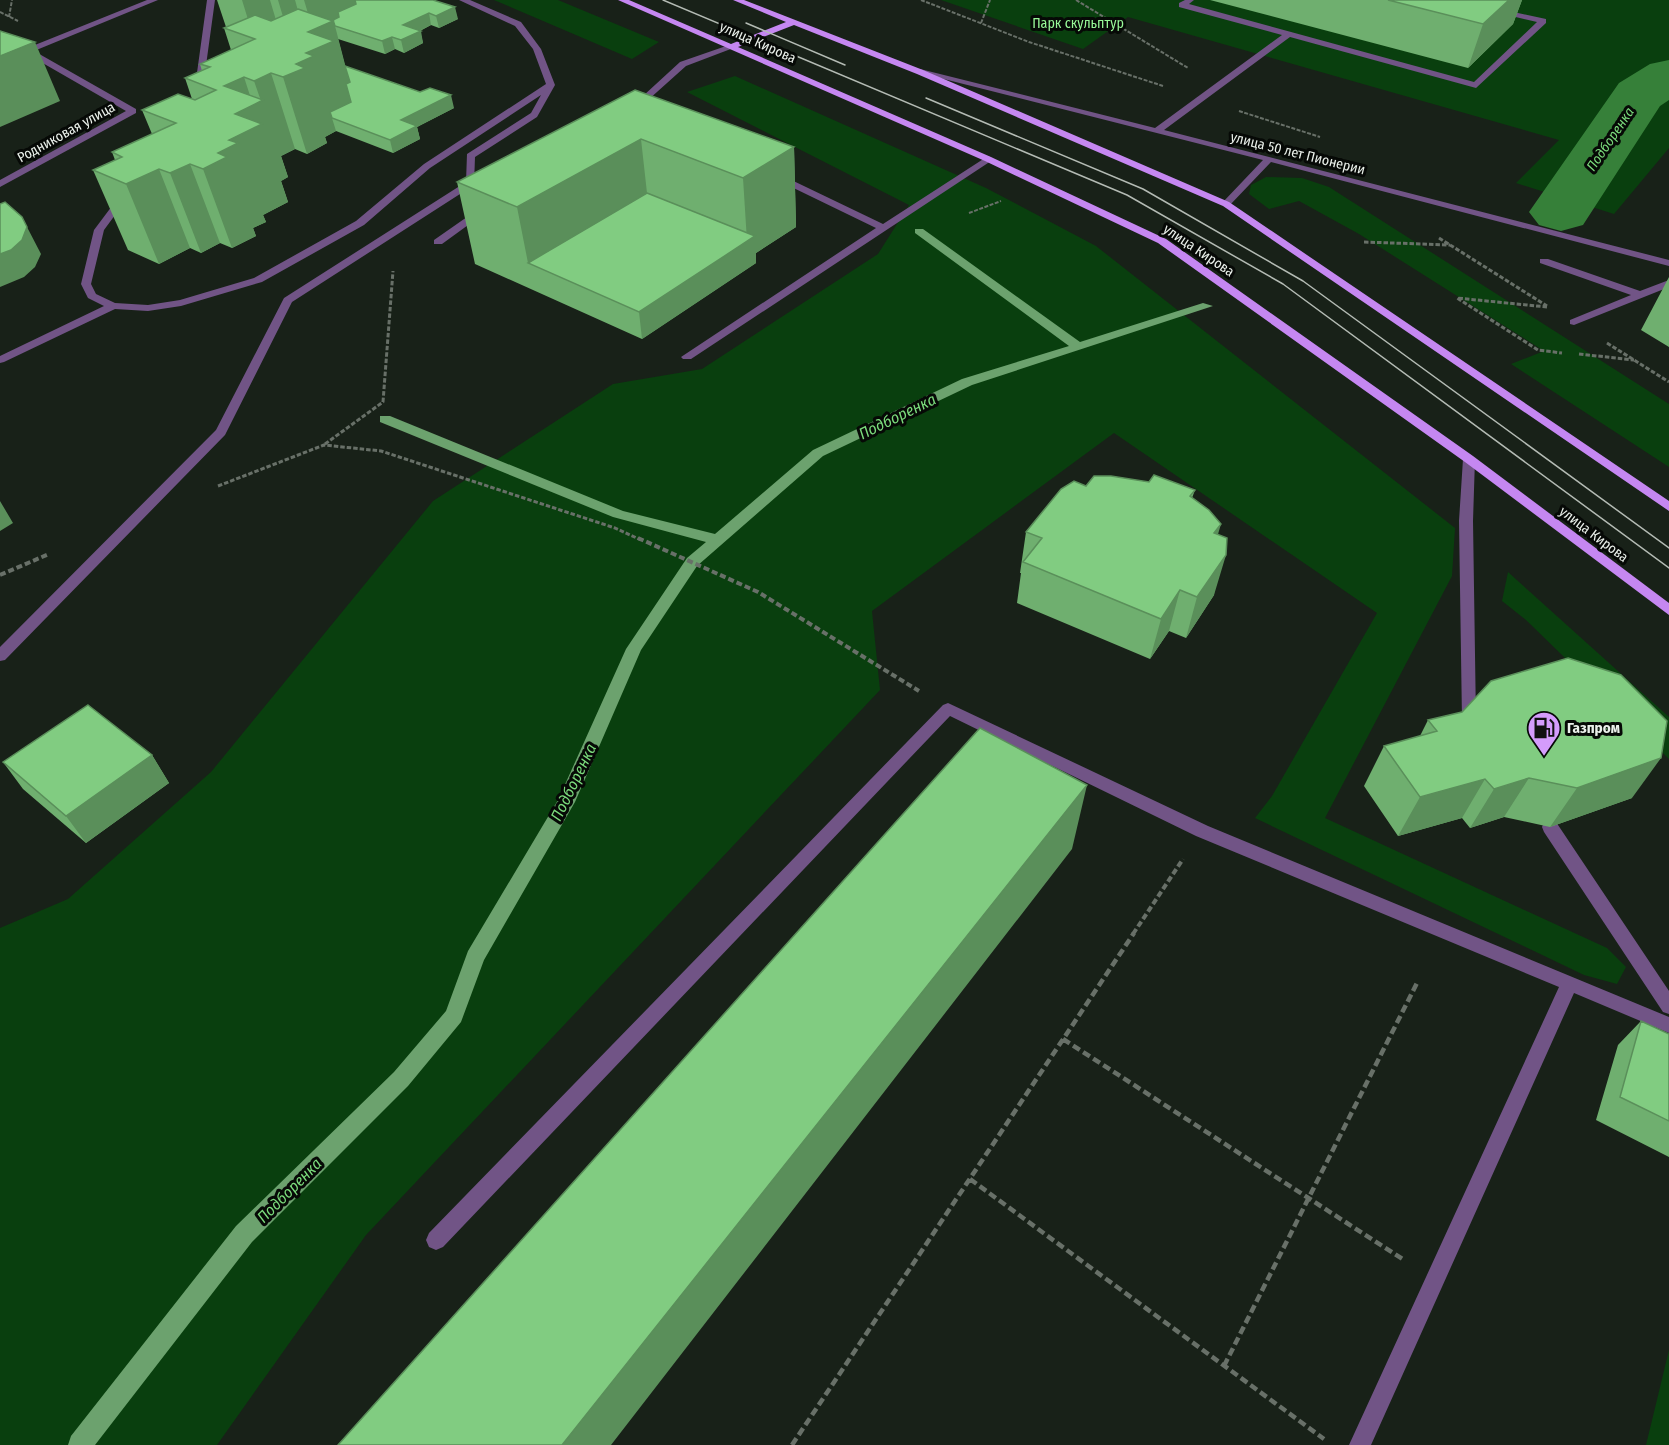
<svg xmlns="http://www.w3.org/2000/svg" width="1669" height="1445" font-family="'Fira Sans Condensed',sans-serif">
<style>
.green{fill:#093f0e}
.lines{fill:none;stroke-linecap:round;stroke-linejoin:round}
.stream{fill:#6ca26e;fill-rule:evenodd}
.river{fill:#368039;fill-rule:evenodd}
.path-far3{stroke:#687068;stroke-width:2;stroke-dasharray:4 1.5;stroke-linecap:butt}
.path-far2{stroke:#687068;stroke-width:3;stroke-dasharray:4.5 2;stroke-linecap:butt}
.path-far1{stroke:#687068;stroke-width:4;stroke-dasharray:6 3;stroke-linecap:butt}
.path{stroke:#687068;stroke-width:4.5;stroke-dasharray:8 4;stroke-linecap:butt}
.minor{fill:#715486;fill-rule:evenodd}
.major{fill:#c587f1;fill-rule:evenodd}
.tram{stroke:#b4bbb4;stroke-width:1.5}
.wall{fill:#6faf6f}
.shaded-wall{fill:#5a8f5a}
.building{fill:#81cc81;stroke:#5a8f5a;stroke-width:1.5}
.labels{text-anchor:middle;stroke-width:6;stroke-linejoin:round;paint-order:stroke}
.far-park-label{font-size:14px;fill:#98f898;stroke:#060906}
.far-street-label{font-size:14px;fill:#ebf1eb;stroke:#060906}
.far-water-label{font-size:14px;font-style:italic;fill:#7bdb7c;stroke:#060906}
.poi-label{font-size:15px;font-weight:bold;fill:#ebf1eb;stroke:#060906;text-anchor:start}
.water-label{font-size:16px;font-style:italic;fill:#7bdb7c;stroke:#060906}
</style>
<rect width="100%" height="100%" fill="#182118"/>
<!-- green -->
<path class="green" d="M494,0H558L659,42L632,59Z
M941,0H1669V148L1614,214L1516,183L1559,140L1128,17L1083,49Z
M735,76L986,188L1096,246L1455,528L1452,576L1325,818L1607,948L1626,967L1617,984L1584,975L1255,818L1272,796L1377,613L1114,433L872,611L880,690L366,1235L217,1445H0V928L68,899L211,772L433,501L613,384L702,369L878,254L909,205L687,92Z
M1266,177L1302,178L1329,187L1669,404V467L1511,364L1544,351L1359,234L1299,201L1269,209L1249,194L1251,185Z
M1508,572L1669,717V759L1526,620L1502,601Z
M1669,1350V1445H1646Z"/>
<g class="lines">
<!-- stream -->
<path class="stream" d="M915,229H923L1080,342L1203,303L1213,306L972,385L823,456L697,566L641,650L575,802L484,960L461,1022L408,1086L252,1242L95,1445H68L71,1436L236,1226L394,1072L446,1011L468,951L558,800L626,649L687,558L706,542L613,517L380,422V416H390L623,511L715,534L813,450L962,379L1069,346L915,233Z"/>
<!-- river -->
<path class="river" d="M1669,60V100L1660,106L1583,225L1561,231L1539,225L1529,212L1619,83L1650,64Z"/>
<!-- path-far3 -->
<path class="path-far3" d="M921,0L1029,42L1163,86
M1076,0L1188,68
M0,12L18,21
M9,17L12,0
M981,23L990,0
M1239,111L1320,137
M969,213L1001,201"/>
<!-- path-far2 -->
<path class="path-far2" d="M1439,238L1547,306
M1364,242L1450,245
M1547,307L1457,298L1538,350L1562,353
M1607,343L1669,382
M1579,354L1634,360
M325,444L383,402L393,271
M218,486L324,445L381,451L615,528L641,540"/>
<!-- path-far1 -->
<path class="path-far1" d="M638,538L758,592L919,691
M0,575L49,554
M1133,934L1183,859"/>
<!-- path -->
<path class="path" d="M1063,1039L1404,1260
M970,1179L1324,1439
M1224,1366L1418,981
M792,1445L1134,933"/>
<!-- minor -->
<path class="minor" d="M147,0H158L34,51L136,109V113L0,187V180L126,111L27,54L0,65V59Z
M207,0H215L204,80L200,83L196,80Z
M459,0H470L521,22L541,49L555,85L537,117L475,157L474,185L292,302L225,435L5,660L0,661V647L216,430L284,298L466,182L467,154L531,113L541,95L430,168L364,225L262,282L181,306L148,311L115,309L4,362L0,363V356L104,306L88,298L81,284L94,230L121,194L129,196L104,230L91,284L96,294L115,303L148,305L180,300L254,278L356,221L424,164L546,84L533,49L515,26Z
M1185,0H1194L1189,4L1474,82L1537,22L1495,12V8L1546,19V23L1476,88L1290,37L1164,130L1669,260V266L1271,162L1229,206H1223V202L1263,160L916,72L920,69L1155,128L1282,35L1179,7V3Z
M729,45L736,47L686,66L638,109L631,107L680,62Z
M988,156L993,159L991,161L691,359H683L681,357L876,228L775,179V175H781L883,224Z
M477,210L486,212L442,244H434V240Z
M1540,259H1548L1640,291L1669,280V287L1574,325L1570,324V320L1631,295L1540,263Z
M1469,455L1475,459L1473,521L1476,721L1469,727L1462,721L1459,521L1463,459Z
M948,703L1208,826L1669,1017V1033L1574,993L1371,1445H1349L1559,987L1196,836L950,716L443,1247L436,1250L429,1247L426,1240L429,1233L943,705Z
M1550,821L1556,822L1669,991V1014L1663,1012L1544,832L1542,827L1544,822Z"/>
<!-- major -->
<path class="major" d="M618,0H629L731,44L786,22L733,0H744L923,70L1229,202L1669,501V511L1223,206L917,74L794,25L738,47L991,157L1166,239L1473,456L1669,603V615L1465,462L1158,243L985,161Z"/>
<!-- tram -->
<path class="tram" d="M663,0L1127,195L1283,284L1669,568
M746,23L845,65
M926,98L1143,189L1303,281L1669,548"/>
</g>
<!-- wall -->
<path class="wall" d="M217,0H433L458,19L439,28L431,25L420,31L423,43L404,53L395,49L385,54L338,39L345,66L454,108L417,127L420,139L393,153L336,131L325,137L327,143L307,154L295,149L281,156L288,177L281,181L288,202L263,215L266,222L253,228L256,236L232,248L220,243L201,253L190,248L159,264L128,250L93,170L115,160L112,152L152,134L142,110L192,99L185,78L202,71L200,64L231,50L224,28L226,27Z
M1210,0H1522L1513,24L1468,68Z
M635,90L794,147L796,227L756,253V263L642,339L475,264L457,182Z
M1669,277V347L1641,330Z
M1086,486L1195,490L1192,498L1218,534L1214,595L1186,638L1169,631L1150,659L1017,603L1021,573H1020L1026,532Z
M1428,720L1632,798L1550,827L1504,817L1470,828L1462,818L1398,836L1364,786L1384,746L1420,736Z
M152,755L169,783L86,843L23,789L3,762Z
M1641,1021L1669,1034V1157L1596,1120L1618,1045Z"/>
<!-- shaded-wall -->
<path class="shaded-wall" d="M242,0H270L284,47L254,39Z
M278,0H295L307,43L293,50Z
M304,0H358L360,16L335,26L353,95L354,115L332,118L336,131L325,137L327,143L307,154L283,77L306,53L308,32L313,30Z
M1509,0H1522L1513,24L1468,68L1483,24Z
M455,7L458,19L439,28L436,16Z
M429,13L431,25L405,38L403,25Z
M421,31L423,43L404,53L401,40Z
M392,37L395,49L385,54L382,41Z
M35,42L60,101L0,127V56Z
M271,73L295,149L281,156L288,177L281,181L288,202L263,215L266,222L253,228L256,236L232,248L203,169L229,140L224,86L244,77L253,105L261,101L254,81Z
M451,95L454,108L417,127L420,139L393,153L390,140L401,120Z
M641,139L650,220L528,263L517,207Z
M794,147L796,227L756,253V263L642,339L639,312L747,241L743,178Z
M190,164L220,243L201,253L170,173Z
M159,169L190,248L159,264L126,184Z
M27,227L41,254L35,267L24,277L0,287V254Z
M0,501L13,523L0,531Z
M1221,524L1209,565L1214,533Z
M1226,555L1214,595L1186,638L1197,597Z
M1180,590L1169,631L1150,659L1161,619Z
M152,755L169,783L86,843L66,816Z
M1661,758L1632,798L1550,827L1577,788Z
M1529,778L1504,817L1470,828L1494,789Z
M1485,779L1462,818L1398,836L1420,797Z
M1087,785L1072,849L611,1445H562Z"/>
<!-- building -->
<path class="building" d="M355,0H433L455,7L436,16L429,13L403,25L421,31L401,40L392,37L382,41L335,26L333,20L339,17L338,12L356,4Z
M1388,0H1509L1483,24Z
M298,9L333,21L308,32L334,41L306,53L314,56L296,64L305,68L283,77L271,73L254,81L244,77L224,86L263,100L235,114L262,124L229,140L238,143L218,153L227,157L203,169L190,164L170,173L159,169L126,184L93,170L122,157L112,152L176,123L142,110L178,94L195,100L216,90L185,78L210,67L200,64L255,39L224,28L255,15L271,21Z
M0,31L35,42L0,56Z
M345,66L420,92L430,88L451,95L401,120L417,126L390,140L332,118L330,112L351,102L346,84L350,82Z
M635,90L794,147L743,178L641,139L517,207L457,182Z
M647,193L755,236L639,312L528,263Z
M5,202L22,217L27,227L22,240L11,250L0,254V204Z
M1154,475L1195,490L1190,496L1209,510L1221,524L1214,533L1227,538L1226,555L1197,597L1180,590L1161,619L1023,562L1042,538L1026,532L1061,489L1074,481L1086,486L1094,476H1111L1149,482Z
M1568,658L1621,675L1667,721L1661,758L1577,788L1529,778L1494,789L1485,779L1420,797L1384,746L1437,731L1428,720L1462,712L1491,681Z
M88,705L152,755L66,816L3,762Z
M980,728L1087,785L562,1445H338Z
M1641,1021L1669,1034V1121L1620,1097Z"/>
<!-- icons -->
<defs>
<g id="fuel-pin" transform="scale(1.725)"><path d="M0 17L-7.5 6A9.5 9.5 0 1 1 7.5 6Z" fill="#d49cfc" stroke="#060906"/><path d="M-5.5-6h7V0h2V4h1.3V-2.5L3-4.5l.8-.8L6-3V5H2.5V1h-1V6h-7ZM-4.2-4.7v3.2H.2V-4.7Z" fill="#111"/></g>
</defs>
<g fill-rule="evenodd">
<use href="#fuel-pin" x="1544" y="728"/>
</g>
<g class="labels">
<!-- far-park labels -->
<g class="far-park-label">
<text x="1078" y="28">Парк скульптур</text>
</g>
<!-- far-street labels -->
<g class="far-street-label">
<text transform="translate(758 42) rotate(24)" y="5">улица Кирова</text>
<text transform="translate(66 132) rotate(-29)" y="5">Родниковая улица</text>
<text transform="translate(1298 153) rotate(14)" y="5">улица 50 лет Пионерии</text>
<text transform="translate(1199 250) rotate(34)" y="5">улица Кирова</text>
<text transform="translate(1594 534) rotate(37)" y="5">улица Кирова</text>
</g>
<!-- far-water labels -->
<g class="far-water-label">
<text transform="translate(1610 139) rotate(-56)" y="5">Подборенка</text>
</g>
<!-- poi labels -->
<g class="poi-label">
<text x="1567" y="733">Газпром</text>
</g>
<!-- water labels -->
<g class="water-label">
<text transform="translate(897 416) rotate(-26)" y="6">Подборенка</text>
<text transform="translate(573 782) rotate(-64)" y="6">Подборенка</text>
<text transform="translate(289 1190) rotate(-45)" y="6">Подборенка</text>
</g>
</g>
</svg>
